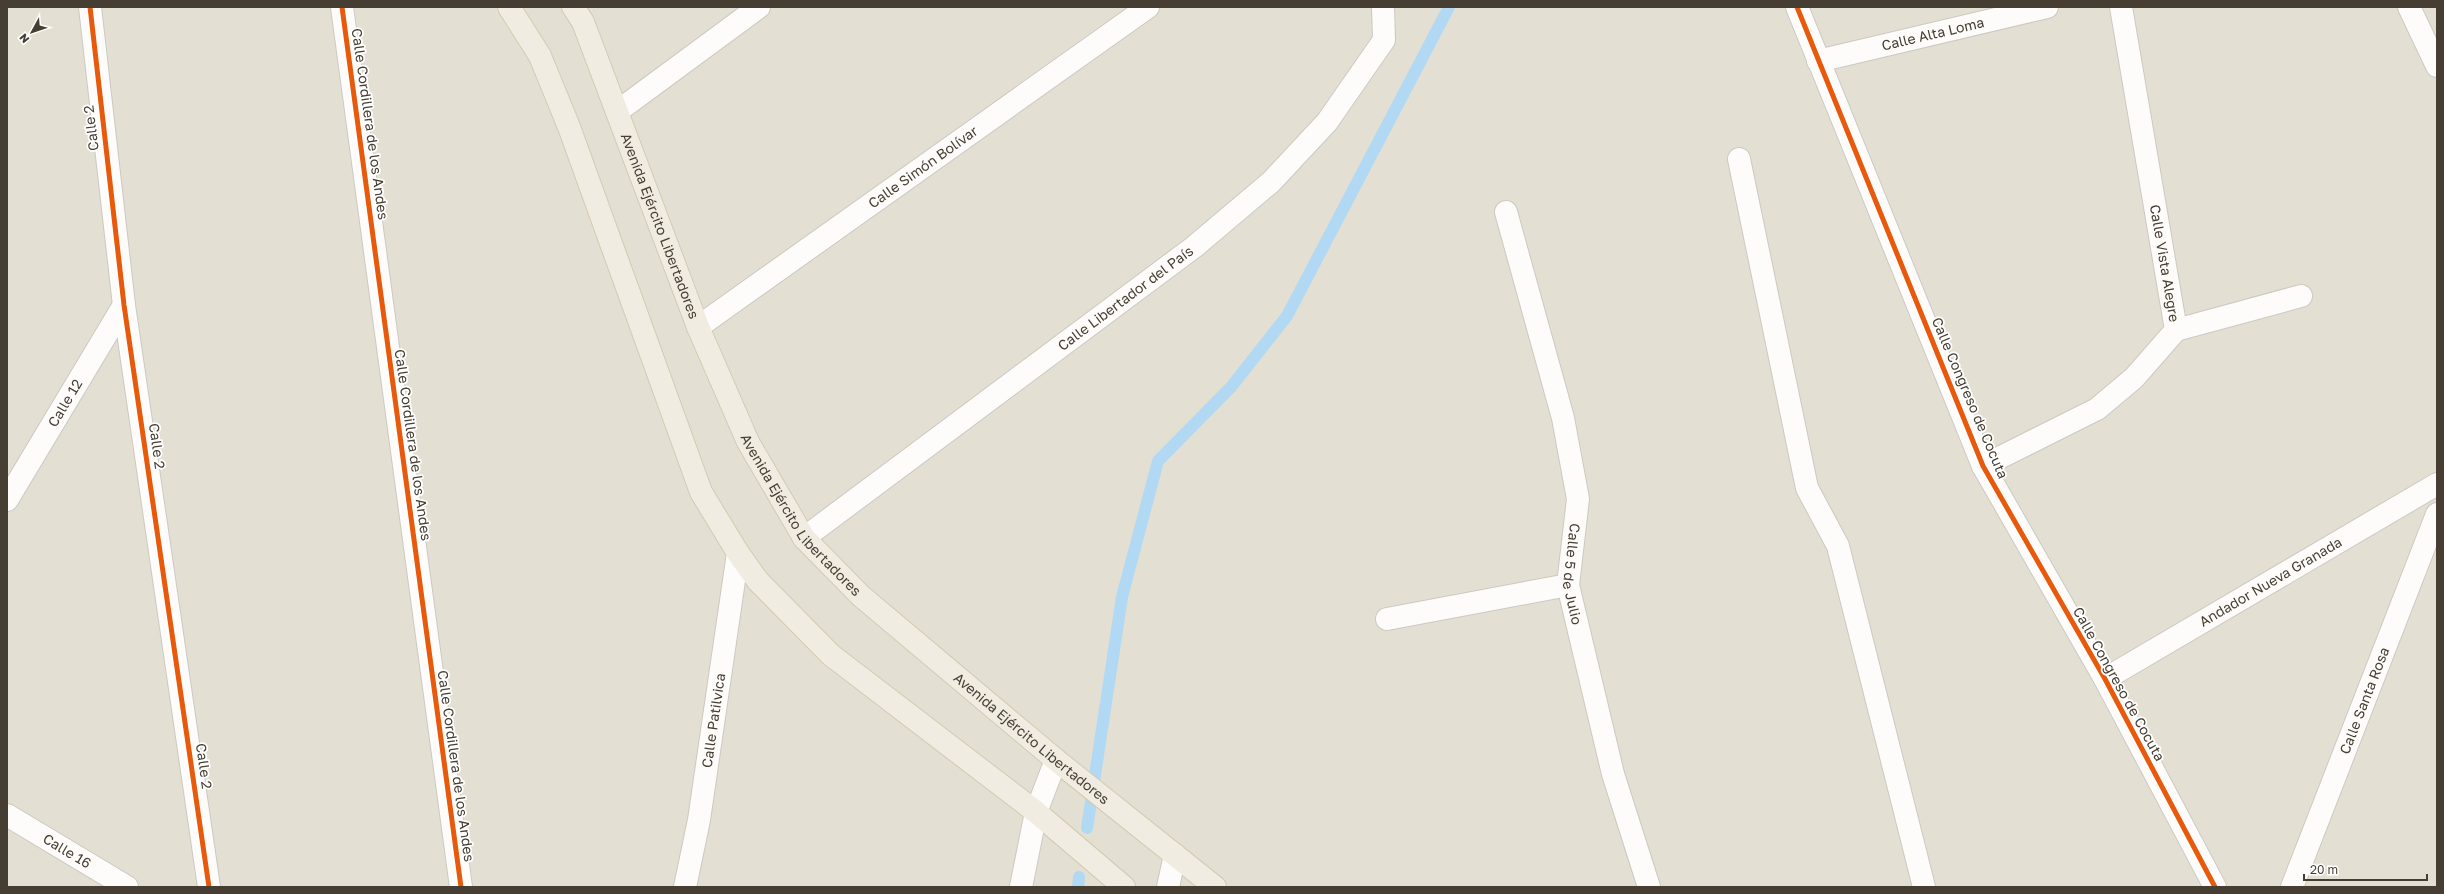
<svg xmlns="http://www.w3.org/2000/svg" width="2444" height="894" font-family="'Golos Text',sans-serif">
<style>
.residential{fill:#e4dfd3}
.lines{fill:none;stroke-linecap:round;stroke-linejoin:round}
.stream{stroke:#b1d9f3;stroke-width:12}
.minor-casing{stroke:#ccc9c2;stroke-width:24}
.major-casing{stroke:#d4cab1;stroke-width:24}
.minor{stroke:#fdfcfb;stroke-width:22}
.major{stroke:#f1ece2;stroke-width:22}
.cycleway-casing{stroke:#fff;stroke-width:8}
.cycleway{stroke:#e8590c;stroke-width:5}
.labels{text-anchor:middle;stroke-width:3.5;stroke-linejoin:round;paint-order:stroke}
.street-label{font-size:14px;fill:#463e32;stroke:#fff}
</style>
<rect width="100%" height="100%" fill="#efede6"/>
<!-- residential -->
<path class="residential" d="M7,7H2437V887H7Z"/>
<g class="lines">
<!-- stream -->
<path class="stream" d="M1087,828L1122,597L1158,461L1231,387L1287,316L1449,7
M1078,887L1079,877"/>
<!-- minor casing -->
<g class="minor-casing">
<g id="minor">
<path d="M90,7L124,305L209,887"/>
<path d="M342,7L461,887"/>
<path d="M1797,7L1983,466L2105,679L2215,887"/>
<path id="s1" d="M2121,7L2176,330"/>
<path d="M2409,7L2437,66"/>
<path id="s2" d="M1818,61L2047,7"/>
<path d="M618,111L759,7"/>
<path d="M1739,159L1807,488L1838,546L1924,887"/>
<path id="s3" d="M1506,212L1563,418L1578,499L1568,585L1613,774L1649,887"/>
<path id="s4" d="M698,327L1148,7"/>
<path d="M2176,330L2301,296"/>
<path d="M1983,466L2097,409L2134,378L2176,330"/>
<path id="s5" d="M7,500L124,305"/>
<path id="s6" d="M804,538L1194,247L1271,182L1327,122L1384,40L1383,7"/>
<path d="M1387,619L1568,585"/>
<path id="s7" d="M2105,679L2437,484"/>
<path id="s8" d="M7,815L127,887"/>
<path id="s9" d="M685,887L699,820L738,553"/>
<path d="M1021,887L1036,812L1056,760"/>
<path d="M1168,887L1175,855"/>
<path id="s10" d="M2292,887L2437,514"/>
</g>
</g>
<!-- major casing -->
<g class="major-casing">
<g id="major">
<path d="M509,7L540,56L569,127L701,492L738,553L758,581L831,655L1036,812L1124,887"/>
<path id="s11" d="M573,7L583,22L698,327L748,442L804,538L861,596L1056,760L1215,887"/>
</g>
</g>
<!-- minor -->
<use href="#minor" class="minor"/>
<!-- major -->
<use href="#major" class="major"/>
<!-- cycleway casing -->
<g class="cycleway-casing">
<path id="cycleway" d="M90,7L124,305L209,887
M342,7L461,887
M1797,7L1983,466L2105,679L2215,887"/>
</g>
<!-- cycleway -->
<use href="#cycleway" class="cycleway"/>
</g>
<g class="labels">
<!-- street labels -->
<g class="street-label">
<text dy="5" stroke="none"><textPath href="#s2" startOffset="118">Calle Alta Loma</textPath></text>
<text transform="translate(370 124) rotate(82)" y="5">Calle Cordillera de los Andes</text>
<text transform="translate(91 128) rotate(-97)" y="5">Calle 2</text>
<text dy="5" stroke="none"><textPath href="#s4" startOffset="276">Calle Simón Bolívar</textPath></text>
<text dy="5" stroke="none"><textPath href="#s11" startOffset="236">Avenida Ejército Libertadores</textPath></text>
<text dy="5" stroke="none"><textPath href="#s1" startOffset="260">Calle Vista Alegre</textPath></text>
<text dy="5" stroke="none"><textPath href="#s6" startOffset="401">Calle Libertador del País</textPath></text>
<text transform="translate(1970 398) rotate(67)" y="5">Calle Congreso de Cocuta</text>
<text dy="5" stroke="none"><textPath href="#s5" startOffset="113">Calle 12</textPath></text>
<text transform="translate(413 445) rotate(82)" y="5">Calle Cordillera de los Andes</text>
<text transform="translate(157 446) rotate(82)" y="5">Calle 2</text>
<text dy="5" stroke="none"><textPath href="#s11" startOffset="560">Avenida Ejército Libertadores</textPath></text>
<text dy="5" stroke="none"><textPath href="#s3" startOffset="372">Calle 5 de Julio</textPath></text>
<text dy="5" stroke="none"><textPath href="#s7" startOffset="192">Andador Nueva Granada</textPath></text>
<text transform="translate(2119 684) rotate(61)" y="5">Calle Congreso de Cocuta</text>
<text dy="5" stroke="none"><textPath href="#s10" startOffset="200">Calle Santa Rosa</textPath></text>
<text dy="5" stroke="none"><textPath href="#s9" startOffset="169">Calle Patilvica</textPath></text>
<text dy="5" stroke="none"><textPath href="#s11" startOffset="884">Avenida Ejército Libertadores</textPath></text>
<text transform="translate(204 766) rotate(82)" y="5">Calle 2</text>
<text transform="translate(456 766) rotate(82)" y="5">Calle Cordillera de los Andes</text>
<text dy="5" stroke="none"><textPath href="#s8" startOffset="70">Calle 16</textPath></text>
</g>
</g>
<!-- border -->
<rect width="2444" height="894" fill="none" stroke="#463e32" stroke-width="16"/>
<!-- north arrow -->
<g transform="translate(32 32) rotate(230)" stroke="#ffffff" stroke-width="3" paint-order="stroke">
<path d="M0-3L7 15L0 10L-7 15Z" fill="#463e32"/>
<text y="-6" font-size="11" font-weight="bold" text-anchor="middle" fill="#463e32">N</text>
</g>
<!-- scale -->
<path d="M2304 874v6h123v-6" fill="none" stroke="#463e32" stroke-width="2"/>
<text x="2310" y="874" font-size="12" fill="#463e32" stroke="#ffffff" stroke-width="3" paint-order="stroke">20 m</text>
</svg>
